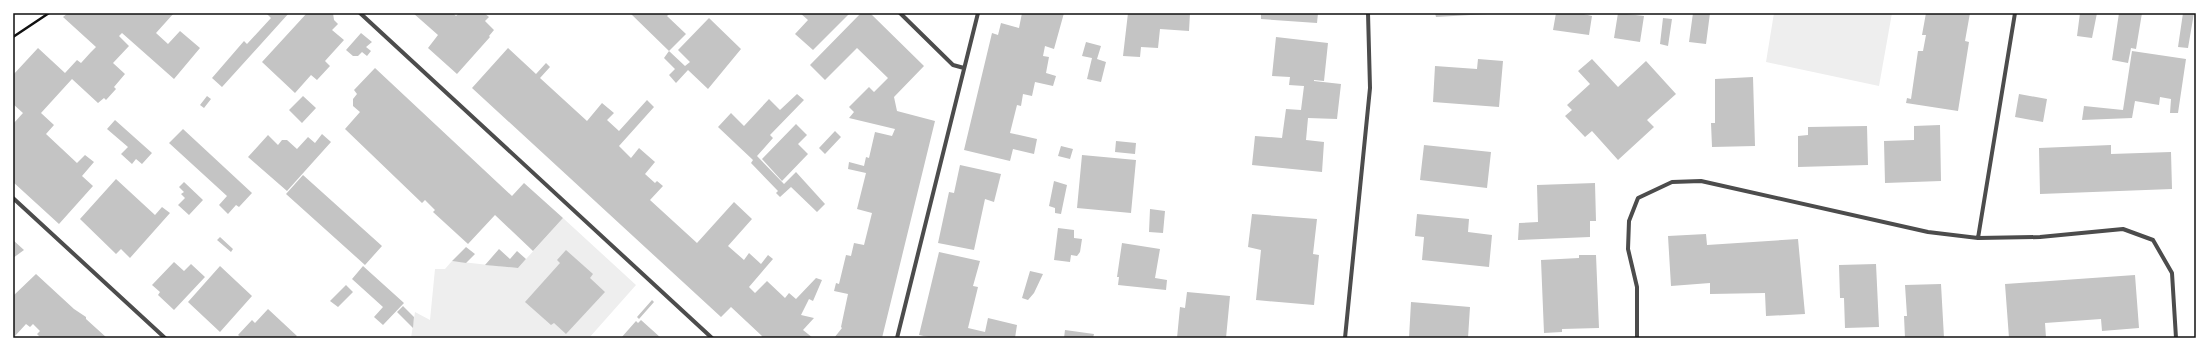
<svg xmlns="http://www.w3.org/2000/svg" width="2209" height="351" font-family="Manrope,sans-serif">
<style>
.green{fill:#eee}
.building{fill:#c4c4c4}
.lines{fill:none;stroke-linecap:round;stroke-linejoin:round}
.path{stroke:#111;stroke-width:2.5}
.minor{stroke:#4c4c4c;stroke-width:4}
.neatline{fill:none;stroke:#111;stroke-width:1.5}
</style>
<rect width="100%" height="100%" fill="#fff"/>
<!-- green -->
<path class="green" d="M1774,13H1892L1879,86L1766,62Z
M563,218L636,285L589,338H411L415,312L430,320L435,269H445L452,261L518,268Z"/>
<!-- building -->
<path class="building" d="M68,13H174L156,33L168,44L180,31L200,48L174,79L122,33L119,36L129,46L113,63L125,74L114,87L116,89L106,100L104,98L98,103L72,79L41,113L54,125L46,134L77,163L85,155L94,162L82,176L93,186L59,224L13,182V124L23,113L13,104V75L38,48L65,73L77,60L81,63L91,52L96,47L63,17Z
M266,13H289L222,87L212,78L244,41L247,44L271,18Z
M307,13H333L334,20L338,24L332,30L344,40L325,61L330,66L317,80L311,75L295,93L262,62Z
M413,13H453L456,16L459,13H484L489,17L485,21L494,30L489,36L490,37L457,74L428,48L438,35Z
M630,13H670L667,16L686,34L669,51Z
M800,13H850L813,50L795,34L808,20Z
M861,13H870L924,66L894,97L897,111L935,121L882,338H834L842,328L841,327L848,294L834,291L836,283L839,284L846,255L851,256L854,243L864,245L872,213L857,209L866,173L848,169L849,162L864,166L866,157L869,158L875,132L892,136L895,129L849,118L854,112L849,107L869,87L874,92L888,78L857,48L825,80L810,65Z
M1022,13H1064L1054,49L1045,46L1043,56L1049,57L1046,73L1056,76L1053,86L1035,82L1032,96L1023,94L1021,106L1017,105L1010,133L1037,139L1034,154L1013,149L1010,161L964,150L992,33L998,35L1001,23L1019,28Z
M1128,13H1190L1189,31L1160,29L1158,48L1141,47L1140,57L1123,56Z
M1261,13H1318L1317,23L1261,19Z
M1435,13H1488V14L1436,17Z
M1556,13H1579L1592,16L1589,35L1553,30Z
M1618,13L1644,16L1640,42L1614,38Z
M1693,13H1710L1706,44L1689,42Z
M1926,13H1970L1965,41L1969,42L1958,111L1906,103L1907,98L1911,99L1918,51H1923L1926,35H1922Z
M2080,13H2097L2092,38L2077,36Z
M2119,13H2142L2136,49L2131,48L2128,63L2112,60Z
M2183,13H2194L2188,48L2178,47Z
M709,18L741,49L708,89L688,70L676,83L669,75L675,69L664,58L669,51L685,66L690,62L678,50Z
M1663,18L1672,19L1668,46L1660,44Z
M361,33L372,42L366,47L371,51L367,56L362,52L358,56H353L346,50Z
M1276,37L1328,43L1324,81L1314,80V81L1341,84L1337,119L1308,118L1306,140L1324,142L1322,172L1252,165L1255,136L1282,138L1286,109L1301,110L1304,86L1289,85L1290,77L1272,76Z
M1086,42L1101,46L1097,59L1106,62L1101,82L1087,79L1092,58L1082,56Z
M508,48L536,74L546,63L550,67L540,78L587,121L602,103L614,113L607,120L619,131L647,100L654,107L619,146L631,158L639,148L655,162L645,174L655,183L657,181L663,186L650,200L697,243L734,202L752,219L728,246L744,260L749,253L761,264L768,255L773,259L749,287L755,293L767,281L785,298L789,293L796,299L816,278L822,280L813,301L809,299L801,315L814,318L803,330L813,338H761L762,336L731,307L721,317L472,88Z
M2132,51L2186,59L2178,113H2170L2171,99L2160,97L2159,105L2135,101L2132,118L2082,120L2084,106L2123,110Z
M1478,59L1503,61L1499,107L1433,102L1435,66L1477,69Z
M1592,59L1618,87L1646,61L1676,94L1647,120L1654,127L1618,160L1592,131L1585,137L1565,116L1572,110L1567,105L1590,84L1578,71Z
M375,68L512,196L524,183L563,218L533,251L495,215L468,244L433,212L435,210L425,200L422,203L345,129L360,112L353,106V99L357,94L354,90Z
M1753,77L1755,146L1712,147L1711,123H1715V79Z
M797,94L804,100L770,135L773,138L757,156L784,184L796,172L825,204L817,212L791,187L780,197L776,193L778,191L751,163L753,160L718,127L731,113L744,126L769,99L780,110Z
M2019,94L2047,99L2043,122L2015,117Z
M207,96L211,99L204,108L200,105Z
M303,96L316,108L302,123L289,110Z
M115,120L152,153L142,164L136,159L132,164L121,154L128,147L107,129Z
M796,124L807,135L798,144L808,154L782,181L762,159Z
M1940,125L1941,181L1885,183L1884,141L1914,140V126Z
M1867,126L1868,165L1798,167V136L1808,135V127Z
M183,129L252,193L239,207L236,205L228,214L219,205L227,196L169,143Z
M835,131L841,137L825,154L819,148Z
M322,134L331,142L287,191L248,157L268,135L278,145L282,140H287L297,149L308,137L315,143Z
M1116,141L1136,143L1135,154L1115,152Z
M1424,145L1491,152L1487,188L1420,180Z
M2111,145V154L2171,152L2172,189L2040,194L2039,148Z
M1061,146L1073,149L1070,159L1058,156Z
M1082,155L1136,160L1131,213L1077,208Z
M960,165L1001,174L994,202L985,199L974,250L938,243L949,192L954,193Z
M303,175L382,246L365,265L286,194Z
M116,179L155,215L162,207L170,213L130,258L121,249L116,254L80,219Z
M1054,181L1067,185L1061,214L1055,213V208L1049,206Z
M184,182L203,200L189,215L178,205L185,198L181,194L184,192L179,187Z
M1595,183L1596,221H1590V237L1518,240L1519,223L1538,222L1537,185Z
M1150,209L1165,211L1163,233L1149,232Z
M1252,214L1317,219L1313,254L1319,255L1314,305L1256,300L1261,250L1248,247Z
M1417,214L1469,219L1468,232L1492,235L1489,267L1422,260L1424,237L1415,236Z
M1058,228L1074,230V238L1082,239L1080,252L1077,256L1071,255L1070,262L1054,260Z
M1706,234L1707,245L1798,239L1805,314L1766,316L1765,293L1710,294V283L1671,286L1668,236Z
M220,237L233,249L231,252L217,240Z
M13,240L24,250L13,258Z
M1122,243L1160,249L1155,278L1167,280L1166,290L1118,285L1119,277H1117Z
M466,247L475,254L466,263L452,261Z
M499,249L510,259L517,251L526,259L518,268L485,265Z
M566,250L593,274L590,278L605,292L566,334L554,323L551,325L525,302L560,263L557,260Z
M939,252L980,261L973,286L978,287L968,328L985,332L988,318L1017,325L1015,338H933L919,335Z
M1579,255H1596L1599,328L1562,329V332L1544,333L1541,260L1579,258Z
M174,262L184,271L191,264L205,277L174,310L158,295L160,292L152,285Z
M1876,264L1879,327L1845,328L1844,298H1840L1839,265Z
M220,266L252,296L220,332L188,302Z
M363,266L404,303L383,325L374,317L383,307L352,279Z
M1030,271L1043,274L1034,293L1028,300L1022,298Z
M36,274L74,309L86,317V319L107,338H41L37,334L40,331L33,324L30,327L26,324L15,336L13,334V296Z
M2135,275L2139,328L2102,331L2101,319L2045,323L2046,338H2009L2005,284Z
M1941,284L1944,338H1905L1904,316H1907L1905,285Z
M346,285L353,292L338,307L330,301Z
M1187,292L1230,296L1226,338H1177L1180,307L1185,308Z
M652,300L654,302L639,319L637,317Z
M1411,302L1470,307L1468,338H1409Z
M403,306L414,317L413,328L397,312Z
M268,309L297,336L295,338H242L238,335L252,320L255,323Z
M641,320L661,338H621L636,321L638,323Z
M1065,330L1094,334L1093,338H1064Z"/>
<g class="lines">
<!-- path -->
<path class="path" d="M13,37L49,13"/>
<!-- minor -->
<path class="minor" d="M360,13L712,338
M900,13L953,65L964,68
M13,198L165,338
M1978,238L2015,13
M897,338L978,13
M1345,338L1370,88L1368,13
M1637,338V287L1628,249L1629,221L1638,198L1672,182L1701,181L1928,232L1978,238L2040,237L2123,229L2153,240L2172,273L2176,338"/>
</g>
<!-- border -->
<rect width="2209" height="351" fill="none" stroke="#ffffff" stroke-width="28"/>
<rect x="14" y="14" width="2181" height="323" class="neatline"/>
</svg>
